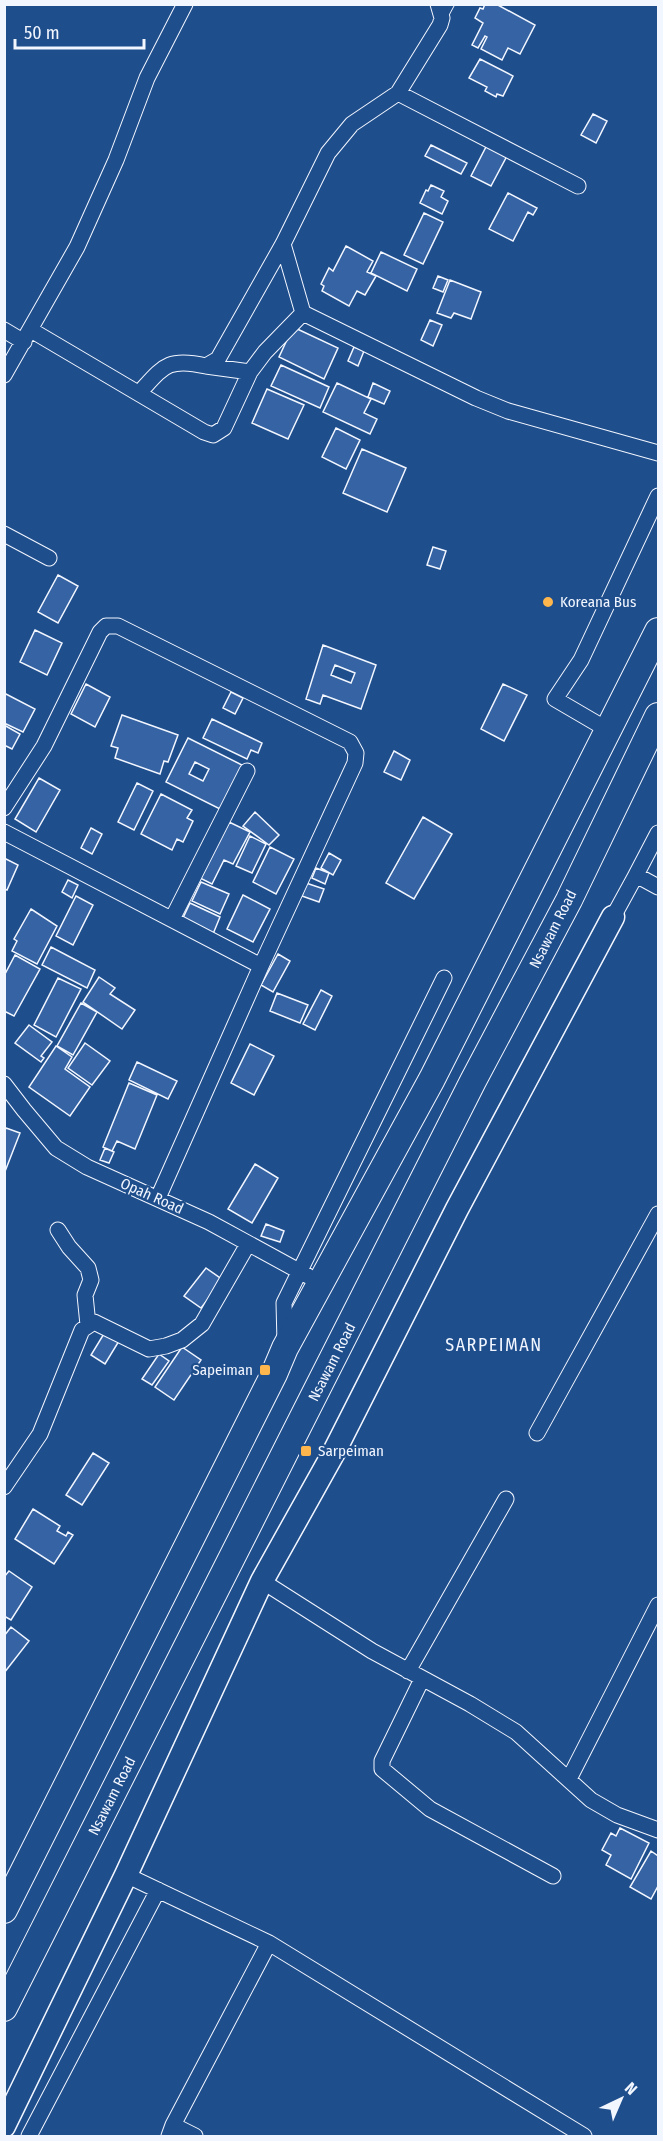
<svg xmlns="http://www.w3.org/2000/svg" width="663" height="2141" font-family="'Fira Sans Condensed',sans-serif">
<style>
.building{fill:#3563a3;stroke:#f2f6ff;stroke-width:1.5;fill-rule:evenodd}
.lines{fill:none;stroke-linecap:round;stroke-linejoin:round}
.service-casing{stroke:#f2f6ff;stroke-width:10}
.minor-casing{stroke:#f2f6ff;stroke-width:17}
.secondary-casing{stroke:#f2f6ff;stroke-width:25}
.trunk-casing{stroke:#f2f6ff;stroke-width:28}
.service{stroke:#1f4e8c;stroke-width:8}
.minor{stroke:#1f4e8c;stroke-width:15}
.secondary{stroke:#1f4e8c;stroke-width:22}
.trunk{stroke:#1f4e8c;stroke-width:26}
.poi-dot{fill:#ffb74d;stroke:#1f4e8c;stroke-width:2}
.labels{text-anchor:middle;stroke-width:4.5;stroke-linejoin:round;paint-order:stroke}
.poi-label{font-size:15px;fill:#f2f6ff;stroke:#1f4e8c;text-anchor:start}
.street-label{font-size:15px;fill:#f2f6ff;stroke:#1f4e8c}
.quarter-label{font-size:18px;letter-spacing:1.5px;fill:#f2f6ff;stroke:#1f4e8c}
</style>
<rect width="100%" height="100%" fill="#1f4e8c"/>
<!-- building -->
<path class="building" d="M485,4H496L535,25L520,54L508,48L502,60L481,49L487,37L485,36L478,48L472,45L483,23L475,18L480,8L483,9Z
M480,59L513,76L503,96L497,94L496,97L485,91L487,87L469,78Z
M593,114L607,121L596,143L581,135Z
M488,143L508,154L491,186L471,176Z
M431,145L467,163L461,174L425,156Z
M431,185L444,191L441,197L448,201L442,214L420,203L426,190L428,191Z
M508,193L537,208L533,215L528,212L513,241L489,229Z
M424,213L443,222L423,264L404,255Z
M346,246L373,261L367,272L376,276L365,295L357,291L349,306L322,291L324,286L321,284L329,268L333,271Z
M381,252L417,269L407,291L371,273Z
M438,276L448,280L443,292L433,288Z
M450,280L481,292L471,319L454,313L451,318L437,313Z
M430,320L442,325L433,346L421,340Z
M293,327L338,348L324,379L279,357Z
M354,347L364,351L358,366L348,361Z
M281,365L329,387L320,408L271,386Z
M337,383L371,399L364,413L377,419L370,434L323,412Z
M373,383L390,391L384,404L368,397Z
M267,389L304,405L288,439L252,423Z
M336,428L360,440L346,469L322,457Z
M362,449L406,468L387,512L343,493Z
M433,547L446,551L440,569L427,565Z
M58,575L78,586L58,623L38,612Z
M35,630L62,643L47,675L20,662Z
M323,645L376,665L361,709L323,695L320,704L306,699ZM335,665L355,673L351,683L331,675Z
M86,684L110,697L95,727L71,714Z
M503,684L527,695L504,741L481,729Z
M231,692L243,698L235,714L223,708Z
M4,693L35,709L23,732L4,723Z
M122,715L178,735L168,762L164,761L160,774L115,758L118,748L111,746Z
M212,719L262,743L258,753L251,750L247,759L203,738Z
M4,725L20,734L12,749L4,745Z
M188,738L242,765L220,809L166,782ZM195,762L209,769L203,781L189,774Z
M394,751L410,760L401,780L384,772Z
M39,778L60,790L36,832L15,819Z
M137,783L153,791L134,830L118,822Z
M161,794L192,810L187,818L193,821L183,842L177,839L172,850L141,834Z
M255,812L279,835L269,845L243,826Z
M423,817L452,834L414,899L386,883Z
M229,822L250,832L233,864L224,860L212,884L200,878Z
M91,828L102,834L92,854L81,848Z
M250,836L266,844L252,873L236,866Z
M270,847L294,859L276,894L253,882Z
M329,853L341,860L333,875L321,868Z
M4,858L18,865L7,890L4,889Z
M316,868L329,873L325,884L312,878Z
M68,880L78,885L72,898L62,892Z
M201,882L229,894L220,914L192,901Z
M306,883L324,889L319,902L302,896Z
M243,895L270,909L253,942L227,929Z
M76,896L93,905L73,945L56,936Z
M190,903L220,917L213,934L182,920Z
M31,909L57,926L37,964L12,951L17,941L14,939Z
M51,947L95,970L87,988L42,965Z
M278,954L290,961L273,992L261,985Z
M15,955L40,969L14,1016L4,1011V976Z
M99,977L115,988L110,994L135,1010L122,1029L83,1002Z
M58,978L81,989L56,1037L34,1025Z
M321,990L332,996L315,1030L303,1024Z
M277,993L308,1005L300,1023L270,1011Z
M81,1003L97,1012L73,1055L57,1046Z
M29,1025L52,1042L41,1056L44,1058L41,1062L15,1043Z
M85,1043L110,1061L92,1085L68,1068Z
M250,1044L274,1056L254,1095L231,1083Z
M56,1046L72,1057L65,1069L90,1087L70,1116L29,1087Z
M137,1062L177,1081L168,1099L129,1080Z
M129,1083L157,1095L135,1149L117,1141L112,1151L103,1147Z
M6,1128L20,1133L4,1174V1133Z
M105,1148L114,1152L109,1163L100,1160Z
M255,1164L278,1178L252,1223L228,1209Z
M266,1224L284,1231L280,1242L261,1236Z
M206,1268L223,1280L201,1308L184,1296Z
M105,1332L119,1341L105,1364L91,1355Z
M182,1347L201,1360L174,1400L155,1387Z
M159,1354L169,1361L152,1385L142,1379Z
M93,1453L109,1463L82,1505L66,1495Z
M33,1509L60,1526L57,1531L66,1536L68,1532L73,1535L54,1564L15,1539Z
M9,1571L32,1587L11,1620L4,1616V1577Z
M11,1627L29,1641L4,1673V1636Z
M620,1828L649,1843L631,1879L606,1865L611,1855L602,1850L611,1833L616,1836Z
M651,1851L658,1856V1886L651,1899L630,1887Z"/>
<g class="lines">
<!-- service casing -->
<g class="service-casing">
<path id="service" d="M443,17L450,4"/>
</g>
<!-- minor casing -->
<g class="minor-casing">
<path id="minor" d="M398,93L578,186
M283,244L303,313L476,398L508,411L658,453
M4,330L24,342
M31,330L204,432L213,435L224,428L250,372L265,352L303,313
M206,366L250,372
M4,375L77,247L116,160L147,78L185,4
M139,393C163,367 167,357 206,366L218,359L283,244L328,153L352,124L398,93L440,25L442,18L438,4
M4,534L49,558
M608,730L555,699L581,660L658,496
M4,808L44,746L100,632L106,626H118L350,742L356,753L355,763L261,966L158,1198
M4,832L261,966
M658,833L636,875L658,887
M613,917L636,875
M172,919L247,771
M4,1084L24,1110L56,1148L87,1167L209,1222L308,1276
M58,1230L69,1247L88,1268L91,1280L85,1295L88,1325
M285,1342L284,1303L444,978
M537,1433L658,1214
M4,1487L40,1434L82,1330L94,1322L149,1349L166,1346L182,1340L202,1324L248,1244
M262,1581L372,1651L470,1704L516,1732L591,1800L617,1815L658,1830
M408,1671L506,1499
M422,1679L382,1761V1769L430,1809L553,1876
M569,1779L658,1605
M126,1875L269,1943L584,2136
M173,2125L195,2136
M29,2136L158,1890
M169,2136L173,2125L269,1943"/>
</g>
<!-- secondary casing -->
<g class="secondary-casing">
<path id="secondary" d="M4,2126L126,1875L262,1581L333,1454L457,1209L613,917"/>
</g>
<!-- trunk casing -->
<g class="trunk-casing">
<path id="trunk" d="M4,1910L274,1374L285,1348L432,1079L658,631
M4,2008L473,1081L569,900L658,716"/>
</g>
<!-- service -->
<use href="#service" class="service"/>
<!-- minor -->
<use href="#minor" class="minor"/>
<!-- secondary -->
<use href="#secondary" class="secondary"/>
<!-- trunk -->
<use href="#trunk" class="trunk"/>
</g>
<!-- markers -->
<g class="poi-dot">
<circle cx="548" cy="602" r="6"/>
<rect x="259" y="1364" width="12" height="12" rx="3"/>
<rect x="300" y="1445" width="12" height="12" rx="3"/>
</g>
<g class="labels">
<!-- poi labels -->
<g class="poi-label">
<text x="560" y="607">Koreana Bus</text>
<text x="253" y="1375" text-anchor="end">Sapeiman</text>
<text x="318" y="1456">Sarpeiman</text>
</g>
<!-- street labels -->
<g class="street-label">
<text transform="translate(553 929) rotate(-63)" y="5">Nsawam Road</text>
<text transform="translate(152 1196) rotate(24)" y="5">Opah Road</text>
<text transform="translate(332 1362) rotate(-63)" y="5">Nsawam Road</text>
<text transform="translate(112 1796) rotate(-63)" y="5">Nsawam Road</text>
</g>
<!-- quarter labels -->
<g class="quarter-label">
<text x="494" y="1351">SARPEIMAN</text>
</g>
</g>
<!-- border -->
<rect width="663" height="2141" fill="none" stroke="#f2f6ff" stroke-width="12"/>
<!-- north arrow -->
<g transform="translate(621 2099) rotate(44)" stroke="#1f4e8c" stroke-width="4.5" paint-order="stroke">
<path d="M0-4.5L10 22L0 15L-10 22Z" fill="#f2f6ff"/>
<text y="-9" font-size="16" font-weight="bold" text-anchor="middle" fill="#f2f6ff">N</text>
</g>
<!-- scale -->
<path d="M15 39v9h129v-9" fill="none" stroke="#f2f6ff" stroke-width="3"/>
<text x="24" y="39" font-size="18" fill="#f2f6ff" stroke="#1f4e8c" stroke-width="4.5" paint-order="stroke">50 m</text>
</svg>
